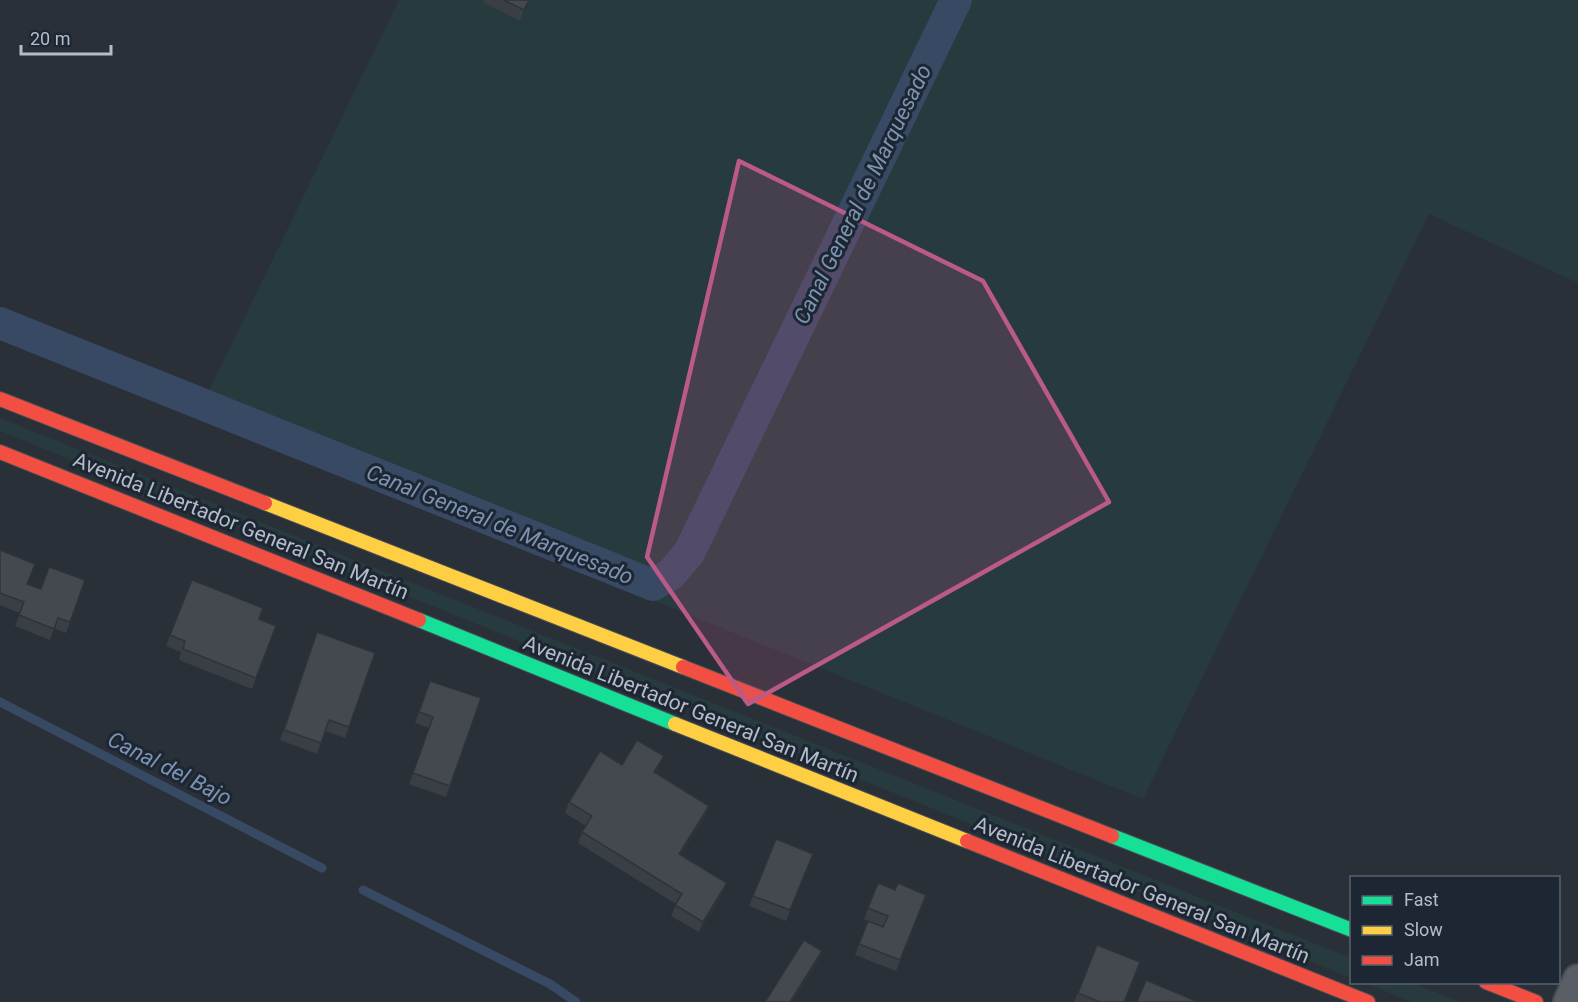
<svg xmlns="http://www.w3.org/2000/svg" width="1578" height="1002" font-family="Roboto,sans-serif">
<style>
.green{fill:#273a3e}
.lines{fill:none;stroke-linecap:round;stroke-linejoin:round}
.stream{stroke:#384963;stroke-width:9}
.canal{stroke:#384963;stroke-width:32}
.street-casing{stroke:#484c53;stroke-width:32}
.fast-casing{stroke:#484c55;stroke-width:16}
.slow-casing{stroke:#484c55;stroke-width:16}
.jam-casing{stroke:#484c55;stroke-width:16}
.street{stroke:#5a5e66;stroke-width:28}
.fast{stroke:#16e098;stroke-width:14}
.slow{stroke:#ffcf43;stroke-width:14}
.jam{stroke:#f24e42;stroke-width:14}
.wall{fill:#3a3f45}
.shaded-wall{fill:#303338}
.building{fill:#444950;stroke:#303338;stroke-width:1.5}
.marked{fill:#bc5a87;fill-opacity:0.2;stroke:#bc5a87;stroke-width:4.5;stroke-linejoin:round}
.labels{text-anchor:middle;stroke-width:6;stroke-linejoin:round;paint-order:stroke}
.street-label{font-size:21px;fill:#b4bcc9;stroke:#1d2633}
.water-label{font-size:22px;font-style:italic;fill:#7c92b1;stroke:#1d2633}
</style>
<rect width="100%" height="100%" fill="#2a3038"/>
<!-- green -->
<path class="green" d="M399,0H1578V283L1429,214L1143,799L197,415Z
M0,418L1351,958V978L0,431Z
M1364,983H1412L1461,1002H1412Z"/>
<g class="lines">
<!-- stream -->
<path class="stream" d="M0,702L322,868
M363,890L550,984L576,1002"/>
<!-- canal -->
<path class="canal" d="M0,323L653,585L671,574L689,553L956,0"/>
<!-- street casing -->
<g class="street-casing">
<path id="street" d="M1568,1002L1578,979"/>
</g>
<!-- fast casing -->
<g class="fast-casing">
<path id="fast" d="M419,620L675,724
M1112,836L1352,930"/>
</g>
<!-- slow casing -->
<g class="slow-casing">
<path id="slow" d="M265,503L683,667
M675,724L967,841"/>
</g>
<!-- jam casing -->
<g class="jam-casing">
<path id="jam" d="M0,399L265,503
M0,452L419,620
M683,667L1112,836
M967,841L1368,1002
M1486,982L1536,1002"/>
</g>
<!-- street -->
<use href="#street" class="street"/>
<!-- fast -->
<use href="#fast" class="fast"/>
<!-- slow -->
<use href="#slow" class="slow"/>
<!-- jam -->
<use href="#jam" class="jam"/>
</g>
<!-- wall -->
<path class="wall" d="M484,0H530L520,21L483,2Z
M0,550L27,585L41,589L85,580L66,633L54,628L50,640L15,626L20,613L0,605Z
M192,580L259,620L276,626L252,689L179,660L181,652L166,646Z
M317,632L375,653L345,738L325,731L317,754L280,740Z
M430,681L481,698L446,797L409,784L429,728L415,723Z
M622,765L660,767L656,773L709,806L705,817L681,855L723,894L699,932L671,916L676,904L578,843L582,832L586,826L565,813L569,802Z
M813,854L786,921L749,906L753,896Z
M878,883L922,906L896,971L855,955L868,921L883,927L864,919Z
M1097,945L1140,962L1124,1002H1074Z"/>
<!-- shaded-wall -->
<path class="shaded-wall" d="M529,0H530L520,21L524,10Z
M664,756L660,767L650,783L654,772Z
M709,806L705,817L675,865L679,854Z
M727,883L723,894L699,932L703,922Z
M822,951L818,962L793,1002H790Z"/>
<!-- building -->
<path class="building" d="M504,0H529L524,10Z
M0,550L35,564L27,584L41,589L49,567L85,580L70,622L58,618L54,629L19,615L24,602L0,593Z
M192,580L263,608L259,619L276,626L256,678L183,649L185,641L170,635Z
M317,632L375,653L349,727L329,720L321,743L284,730Z
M430,681L481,698L450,786L413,773L433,717L419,712Z
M637,740L664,756L654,772L709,806L679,854L727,883L703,922L675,905L682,894L582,832L592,816L569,802L600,751L622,765Z
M776,839L813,854L790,910L753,896Z
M878,883L895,890L898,883L926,895L900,960L859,944L868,921L883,927L888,916L868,908Z
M804,940L822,951L790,1002H765Z
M1097,945L1140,962L1124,1002H1100L1078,993Z
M1146,980L1196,1001V1002H1137Z"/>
<!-- marked area -->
<path class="marked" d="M739,161L983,281L1109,502L748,704L647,557Z"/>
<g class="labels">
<!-- street labels -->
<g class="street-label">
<text transform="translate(241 526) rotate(22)" y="7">Avenida Libertador General San Martín</text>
<text transform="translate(691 709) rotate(22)" y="7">Avenida Libertador General San Martín</text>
<text transform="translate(1142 890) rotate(22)" y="7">Avenida Libertador General San Martín</text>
</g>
<!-- water labels -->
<g class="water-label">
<text transform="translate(862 194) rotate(-64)" y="8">Canal General de Marquesado</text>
<text transform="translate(500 524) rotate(22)" y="8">Canal General de Marquesado</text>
<text transform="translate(170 768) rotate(27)" y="8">Canal del Bajo</text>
</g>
</g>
<!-- legend -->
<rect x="1350" y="876" width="210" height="108" fill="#1d2633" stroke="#59626f" stroke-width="1.5"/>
<rect x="1362" y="896" width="30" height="9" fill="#16e098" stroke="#59626f" stroke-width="1.5"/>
<text x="1404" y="906" font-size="18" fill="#b4bcc9">Fast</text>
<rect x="1362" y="926" width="30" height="9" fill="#ffcf43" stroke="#59626f" stroke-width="1.5"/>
<text x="1404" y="936" font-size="18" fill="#b4bcc9">Slow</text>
<rect x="1362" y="956" width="30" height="9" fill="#f24e42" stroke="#59626f" stroke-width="1.5"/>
<text x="1404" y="966" font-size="18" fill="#b4bcc9">Jam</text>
<!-- scale -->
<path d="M21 45v9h90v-9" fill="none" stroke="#b4bcc9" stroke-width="3"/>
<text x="30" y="45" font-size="18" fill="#b4bcc9" stroke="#1d2633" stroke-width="4.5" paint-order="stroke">20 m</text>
</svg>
